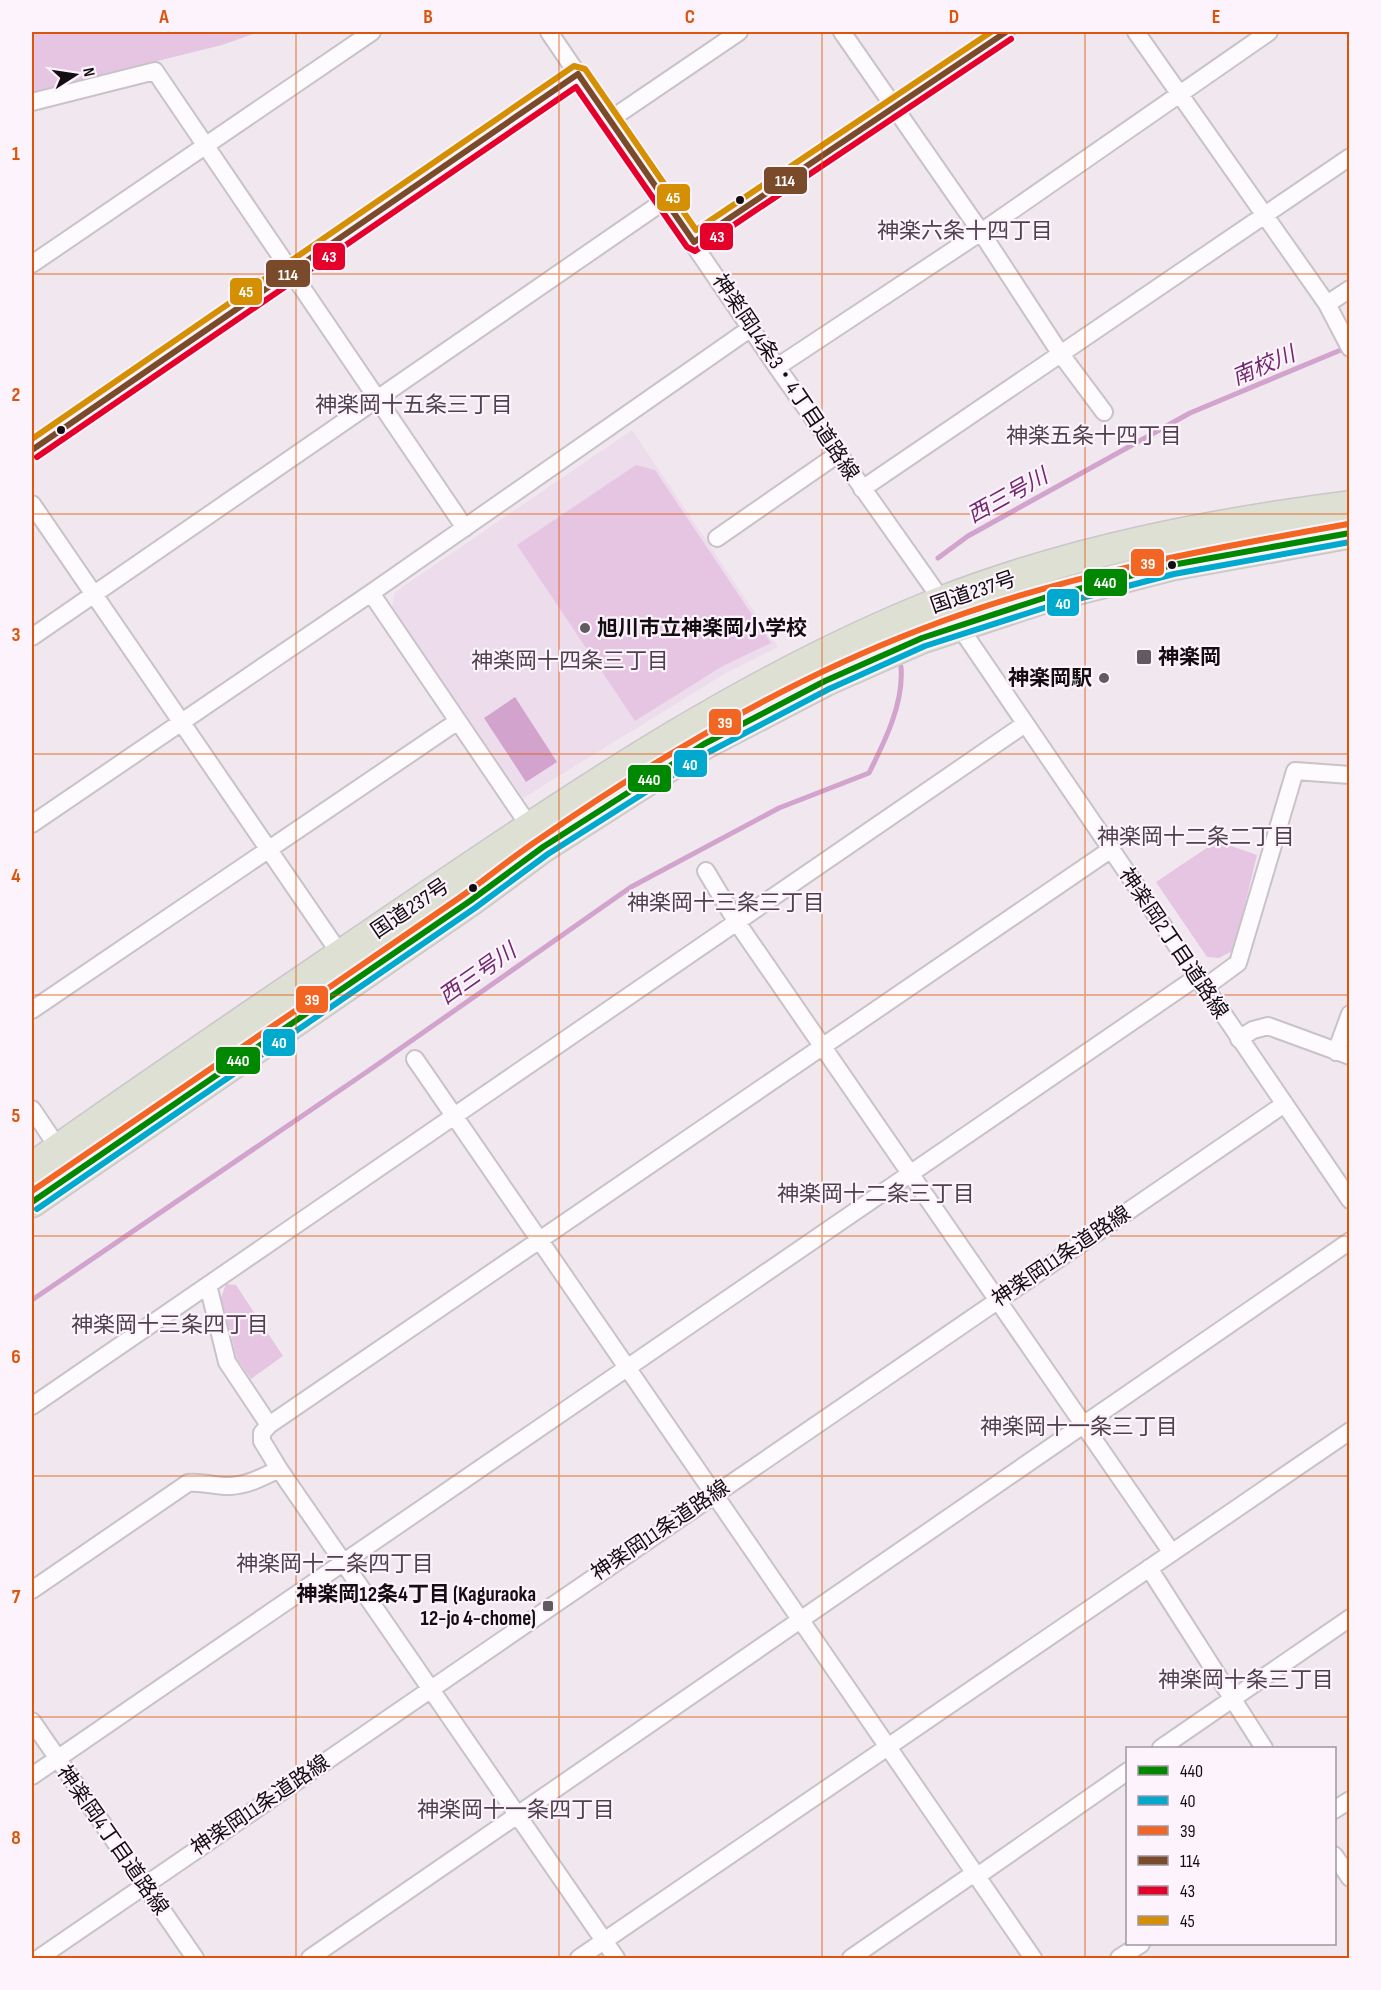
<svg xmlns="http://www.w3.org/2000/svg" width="1381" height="1990" font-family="'Sofia Sans Condensed','Noto Sans JP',sans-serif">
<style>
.built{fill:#edddec}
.green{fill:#e6c5e2}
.water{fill:#d1a3cd}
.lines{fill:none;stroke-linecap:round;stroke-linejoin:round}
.stream{stroke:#d1a3cd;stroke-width:5}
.street-casing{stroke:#cac2c9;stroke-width:20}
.highway-casing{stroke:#cac6ca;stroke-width:33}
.street{stroke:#fdfbfd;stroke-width:16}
.highway{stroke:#dde0d2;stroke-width:30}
.bus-1-casing{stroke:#fdf3fc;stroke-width:10}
.bus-2-casing{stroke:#fdf3fc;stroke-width:10}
.bus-3-casing{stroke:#fdf3fc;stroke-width:10}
.bus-4-casing{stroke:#fdf3fc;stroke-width:10}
.bus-5-casing{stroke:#fdf3fc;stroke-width:10}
.bus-6-casing{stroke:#fdf3fc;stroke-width:10}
.bus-1{stroke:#080;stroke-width:6}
.bus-2{stroke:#00a9ce;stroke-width:6}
.bus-3{stroke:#f26522;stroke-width:6}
.bus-4{stroke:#7a4b2a;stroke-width:6}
.bus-5{stroke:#e4002b;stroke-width:6}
.bus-6{stroke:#d58f03;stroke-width:6}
.grid{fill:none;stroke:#dd550c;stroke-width:1.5;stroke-opacity:0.55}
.bus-dot{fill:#140e13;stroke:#fdf3fc;stroke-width:2}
.poi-dot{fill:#615a60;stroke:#fdf3fc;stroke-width:2}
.labels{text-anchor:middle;stroke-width:4.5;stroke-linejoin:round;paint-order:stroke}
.street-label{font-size:21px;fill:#140e13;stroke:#fdf3fc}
.poi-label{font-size:21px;font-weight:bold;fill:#140e13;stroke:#fdf3fc;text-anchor:start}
.neighbourhood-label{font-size:22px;fill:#4f414d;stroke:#fdf3fc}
.water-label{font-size:22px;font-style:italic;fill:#73296f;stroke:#fdf3fc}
.line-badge{stroke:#fdf3fc;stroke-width:2}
.badge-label{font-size:16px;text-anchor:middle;font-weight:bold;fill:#fff}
.neatline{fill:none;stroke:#dd550c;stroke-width:2}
.grid-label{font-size:20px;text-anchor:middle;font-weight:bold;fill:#dd550c}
</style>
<rect width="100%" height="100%" fill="#f0e7ef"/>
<!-- built -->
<path class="built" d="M632,430L778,647L726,673L523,798L392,608L395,592Z"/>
<!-- green -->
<path class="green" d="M32,32H259L222,45L32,92Z
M636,465L655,470L771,643L721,667L635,721L517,545Z
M1217,841L1257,855L1234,950L1219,958L1207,957L1156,882Z
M226,1284L236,1285L283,1356L251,1379L237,1359L221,1298Z"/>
<!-- water -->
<path class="water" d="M515,697L557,762L526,782L484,718Z"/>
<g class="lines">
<!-- stream -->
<path class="stream" d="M938,558L968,536L1190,413L1348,347
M32,1300L371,1069L631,887L779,808L869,773C885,741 904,703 901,667"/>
<!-- street casing -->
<g class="street-casing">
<path id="street" d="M549,32L777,367L929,582L1350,1200
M842,32L981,232L1060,353L1104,412
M1136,32L1327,304L1350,348
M32,102L155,71L465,528
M611,119L739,32
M694,242L1006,32
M32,264L372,32
M1327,304L1350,289
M777,367L981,232L1269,32
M32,450L578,74
M862,489L1350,157
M32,504L345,961
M717,538L838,454
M371,593L534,833
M32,637L664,201
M32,824L371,593L751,328
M706,871L736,921L1172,1553
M1204,988L1238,963L1295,771L1350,775
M32,1010L458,721
M1239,1039L1253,1030L1268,1026L1350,1056
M1336,1052L1350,1014
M415,1059L1033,1958
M32,1109L63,1155
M32,1406L1025,724
M269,1425L1110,850
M279,1469L616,1958
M1149,1568L1264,1748
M32,1590L188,1483C203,1481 216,1487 230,1486C248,1485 263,1477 279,1469L262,1441V1433L269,1425L227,1362L208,1285
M32,1721L195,1958
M1161,1748L1350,1618
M32,1776L1197,977
M1334,1810L1350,1800
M1334,1855L1350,1878
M976,1877L1128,1771
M39,1958L1283,1105
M310,1958L1350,1241
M579,1958L1350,1431
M851,1958L973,1874
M1119,1958L1141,1944"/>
</g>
<!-- highway casing -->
<g class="highway-casing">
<path id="highway" d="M32,1168C162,1075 295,986 428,896C592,785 756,675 941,602C1071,551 1212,524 1350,506
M32,1202L470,901L543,847L704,744L825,681L922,638L1044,598L1172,565L1350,533"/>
</g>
<!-- street -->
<use href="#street" class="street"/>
<!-- highway -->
<use href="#highway" class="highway"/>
<!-- bus-1 casing -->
<g class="bus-1-casing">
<path id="bus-1" d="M32,1202L470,901L543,847L704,744L825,681L922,638L1044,598L1172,565L1350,533"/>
</g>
<!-- bus-2 casing -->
<g class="bus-2-casing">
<path id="bus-2" d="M37,1209L475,908L548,854L709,752L829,689L925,646L1047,607L1174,574L1350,542"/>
</g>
<!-- bus-3 casing -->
<g class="bus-3-casing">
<path id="bus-3" d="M32,1191C174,1094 317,996 459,898C486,879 511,858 538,840C656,758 784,682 919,630C1057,576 1203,550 1348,524"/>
</g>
<!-- bus-4 casing -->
<g class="bus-4-casing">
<path id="bus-4" d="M32,450L578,74L694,242L1006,32"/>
</g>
<!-- bus-5 casing -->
<g class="bus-5-casing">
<path id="bus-5" d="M37,457L576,87L687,247L695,251L1011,39"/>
</g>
<!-- bus-6 casing -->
<g class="bus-6-casing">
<path id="bus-6" d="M32,439L574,66L585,69L696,230L991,32"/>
</g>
<!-- bus-1 -->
<use href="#bus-1" class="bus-1"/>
<!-- bus-2 -->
<use href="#bus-2" class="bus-2"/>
<!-- bus-3 -->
<use href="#bus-3" class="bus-3"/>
<!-- bus-4 -->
<use href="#bus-4" class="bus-4"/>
<!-- bus-5 -->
<use href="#bus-5" class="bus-5"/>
<!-- bus-6 -->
<use href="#bus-6" class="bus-6"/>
</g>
<!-- grid -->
<path class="grid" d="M296,32V1958M559,32V1958M822,32V1958M1085,32V1958M32,274H1350M32,514H1350M32,754H1350M32,995H1350M32,1236H1350M32,1476H1350M32,1717H1350"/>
<!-- markers -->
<g class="bus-dot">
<circle cx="740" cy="200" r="5"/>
<circle cx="61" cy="430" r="5"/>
<circle cx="1172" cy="565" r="5"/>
<circle cx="473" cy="888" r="5"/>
</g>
<g class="poi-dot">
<circle cx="585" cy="628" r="6"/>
<rect x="1136" y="649" width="16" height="16" rx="3"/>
<circle cx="1104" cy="678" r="6"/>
<rect x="542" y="1600" width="12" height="12" rx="3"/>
</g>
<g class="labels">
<!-- street labels -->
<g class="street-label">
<text transform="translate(786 377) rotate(56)" y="7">神楽岡14条3・4丁目道路線</text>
<text transform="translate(973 592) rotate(-19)" y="7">国道237号</text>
<text transform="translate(410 908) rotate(-34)" y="7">国道237号</text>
<text transform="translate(1174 943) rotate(56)" y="7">神楽岡2丁目道路線</text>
<text transform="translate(1061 1256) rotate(-34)" y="7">神楽岡11条道路線</text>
<text transform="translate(660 1530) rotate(-34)" y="7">神楽岡11条道路線</text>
<text transform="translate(260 1805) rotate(-34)" y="7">神楽岡11条道路線</text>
<text transform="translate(113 1840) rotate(55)" y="7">神楽岡4丁目道路線</text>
</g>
<!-- poi labels -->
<g class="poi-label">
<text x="597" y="635">旭川市立神楽岡小学校</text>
<text x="1158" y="664">神楽岡</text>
<text x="1092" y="685" text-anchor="end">神楽岡駅</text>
<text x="536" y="1601" text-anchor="end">神楽岡12条4丁目 (Kaguraoka<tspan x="536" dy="24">12-jo 4-chome)</tspan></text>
</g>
<!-- neighbourhood labels -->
<g class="neighbourhood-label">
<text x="965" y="238">神楽六条十四丁目</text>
<text x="414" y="412">神楽岡十五条三丁目</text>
<text x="1094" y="443">神楽五条十四丁目</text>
<text x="570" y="668">神楽岡十四条三丁目</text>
<text x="1196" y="844">神楽岡十二条二丁目</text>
<text x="726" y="910">神楽岡十三条三丁目</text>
<text x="876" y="1201">神楽岡十二条三丁目</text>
<text x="170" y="1332">神楽岡十三条四丁目</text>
<text x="1079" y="1434">神楽岡十一条三丁目</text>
<text x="335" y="1571">神楽岡十二条四丁目</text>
<text x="1246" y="1687">神楽岡十条三丁目</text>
<text x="516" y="1817">神楽岡十一条四丁目</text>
</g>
<!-- water labels -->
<g class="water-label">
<text transform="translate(1263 365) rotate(-23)" y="8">南校川</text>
<text transform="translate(1007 495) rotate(-29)" y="8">西三号川</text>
<text transform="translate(477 973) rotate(-35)" y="8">西三号川</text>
</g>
</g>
<g class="line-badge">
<rect x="763" y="166" width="45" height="29" rx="6" fill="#7a4b2a"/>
<rect x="656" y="183" width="35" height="29" rx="6" fill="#d58f03"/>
<rect x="699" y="222" width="35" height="29" rx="6" fill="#e4002b"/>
<rect x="312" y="242" width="34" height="29" rx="6" fill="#e4002b"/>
<rect x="265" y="259" width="46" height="29" rx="6" fill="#7a4b2a"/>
<rect x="229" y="277" width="34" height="29" rx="6" fill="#d58f03"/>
<rect x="1130" y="548" width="35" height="29" rx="6" fill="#f26522"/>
<rect x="1083" y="568" width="45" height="29" rx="6" fill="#080"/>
<rect x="1046" y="588" width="34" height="29" rx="6" fill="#00a9ce"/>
<rect x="708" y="708" width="34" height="28" rx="6" fill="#f26522"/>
<rect x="673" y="749" width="35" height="29" rx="6" fill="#00a9ce"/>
<rect x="627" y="764" width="45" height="29" rx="6" fill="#080"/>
<rect x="295" y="985" width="34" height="29" rx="6" fill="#f26522"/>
<rect x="262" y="1028" width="34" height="29" rx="6" fill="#00a9ce"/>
<rect x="215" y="1046" width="46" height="29" rx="6" fill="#080"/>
</g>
<g class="badge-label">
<text x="785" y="186">114</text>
<text x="673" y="203">45</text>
<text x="717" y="242">43</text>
<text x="329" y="262">43</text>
<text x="288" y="280">114</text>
<text x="246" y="297">45</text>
<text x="1148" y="569">39</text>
<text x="1105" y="588">440</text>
<text x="1063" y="609">40</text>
<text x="725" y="728">39</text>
<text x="690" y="770">40</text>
<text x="649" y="785">440</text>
<text x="312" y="1005">39</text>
<text x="279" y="1048">40</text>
<text x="238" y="1066">440</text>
</g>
<!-- border -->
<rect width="1381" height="1990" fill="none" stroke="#fdf3fc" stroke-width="66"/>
<!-- legend -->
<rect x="1126" y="1747" width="210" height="198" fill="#fdf3fc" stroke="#a0979f" stroke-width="1.5"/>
<rect x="1138" y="1766" width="30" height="9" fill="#008800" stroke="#a0979f" stroke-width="1.5"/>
<text x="1180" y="1777" font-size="18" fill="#140e13">440</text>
<rect x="1138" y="1796" width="30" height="9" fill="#00a9ce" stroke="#a0979f" stroke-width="1.5"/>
<text x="1180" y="1807" font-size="18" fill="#140e13">40</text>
<rect x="1138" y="1826" width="30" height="9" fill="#f26522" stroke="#a0979f" stroke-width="1.5"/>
<text x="1180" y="1837" font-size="18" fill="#140e13">39</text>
<rect x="1138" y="1856" width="30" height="9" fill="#7a4b2a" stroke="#a0979f" stroke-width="1.5"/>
<text x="1180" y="1867" font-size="18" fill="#140e13">114</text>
<rect x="1138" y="1886" width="30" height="9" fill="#e4002b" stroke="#a0979f" stroke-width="1.5"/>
<text x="1180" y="1897" font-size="18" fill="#140e13">43</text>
<rect x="1138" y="1916" width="30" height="9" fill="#d58f03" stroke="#a0979f" stroke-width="1.5"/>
<text x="1180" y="1927" font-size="18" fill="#140e13">45</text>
<!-- north arrow -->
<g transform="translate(75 75) rotate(78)" stroke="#fdf3fc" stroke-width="4.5" paint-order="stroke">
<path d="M0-4.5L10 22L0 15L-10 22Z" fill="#140e13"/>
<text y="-9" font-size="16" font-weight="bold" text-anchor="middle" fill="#140e13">N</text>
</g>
<rect x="33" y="33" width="1315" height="1924" class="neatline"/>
<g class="grid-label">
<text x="164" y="23">A</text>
<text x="428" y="23">B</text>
<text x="690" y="23">C</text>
<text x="954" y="23">D</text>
<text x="1216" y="23">E</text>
<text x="16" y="160">1</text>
<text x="16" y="401">2</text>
<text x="16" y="641">3</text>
<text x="16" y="882">4</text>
<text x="16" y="1122">5</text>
<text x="16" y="1363">6</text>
<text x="16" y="1603">7</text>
<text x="16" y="1844">8</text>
</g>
</svg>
